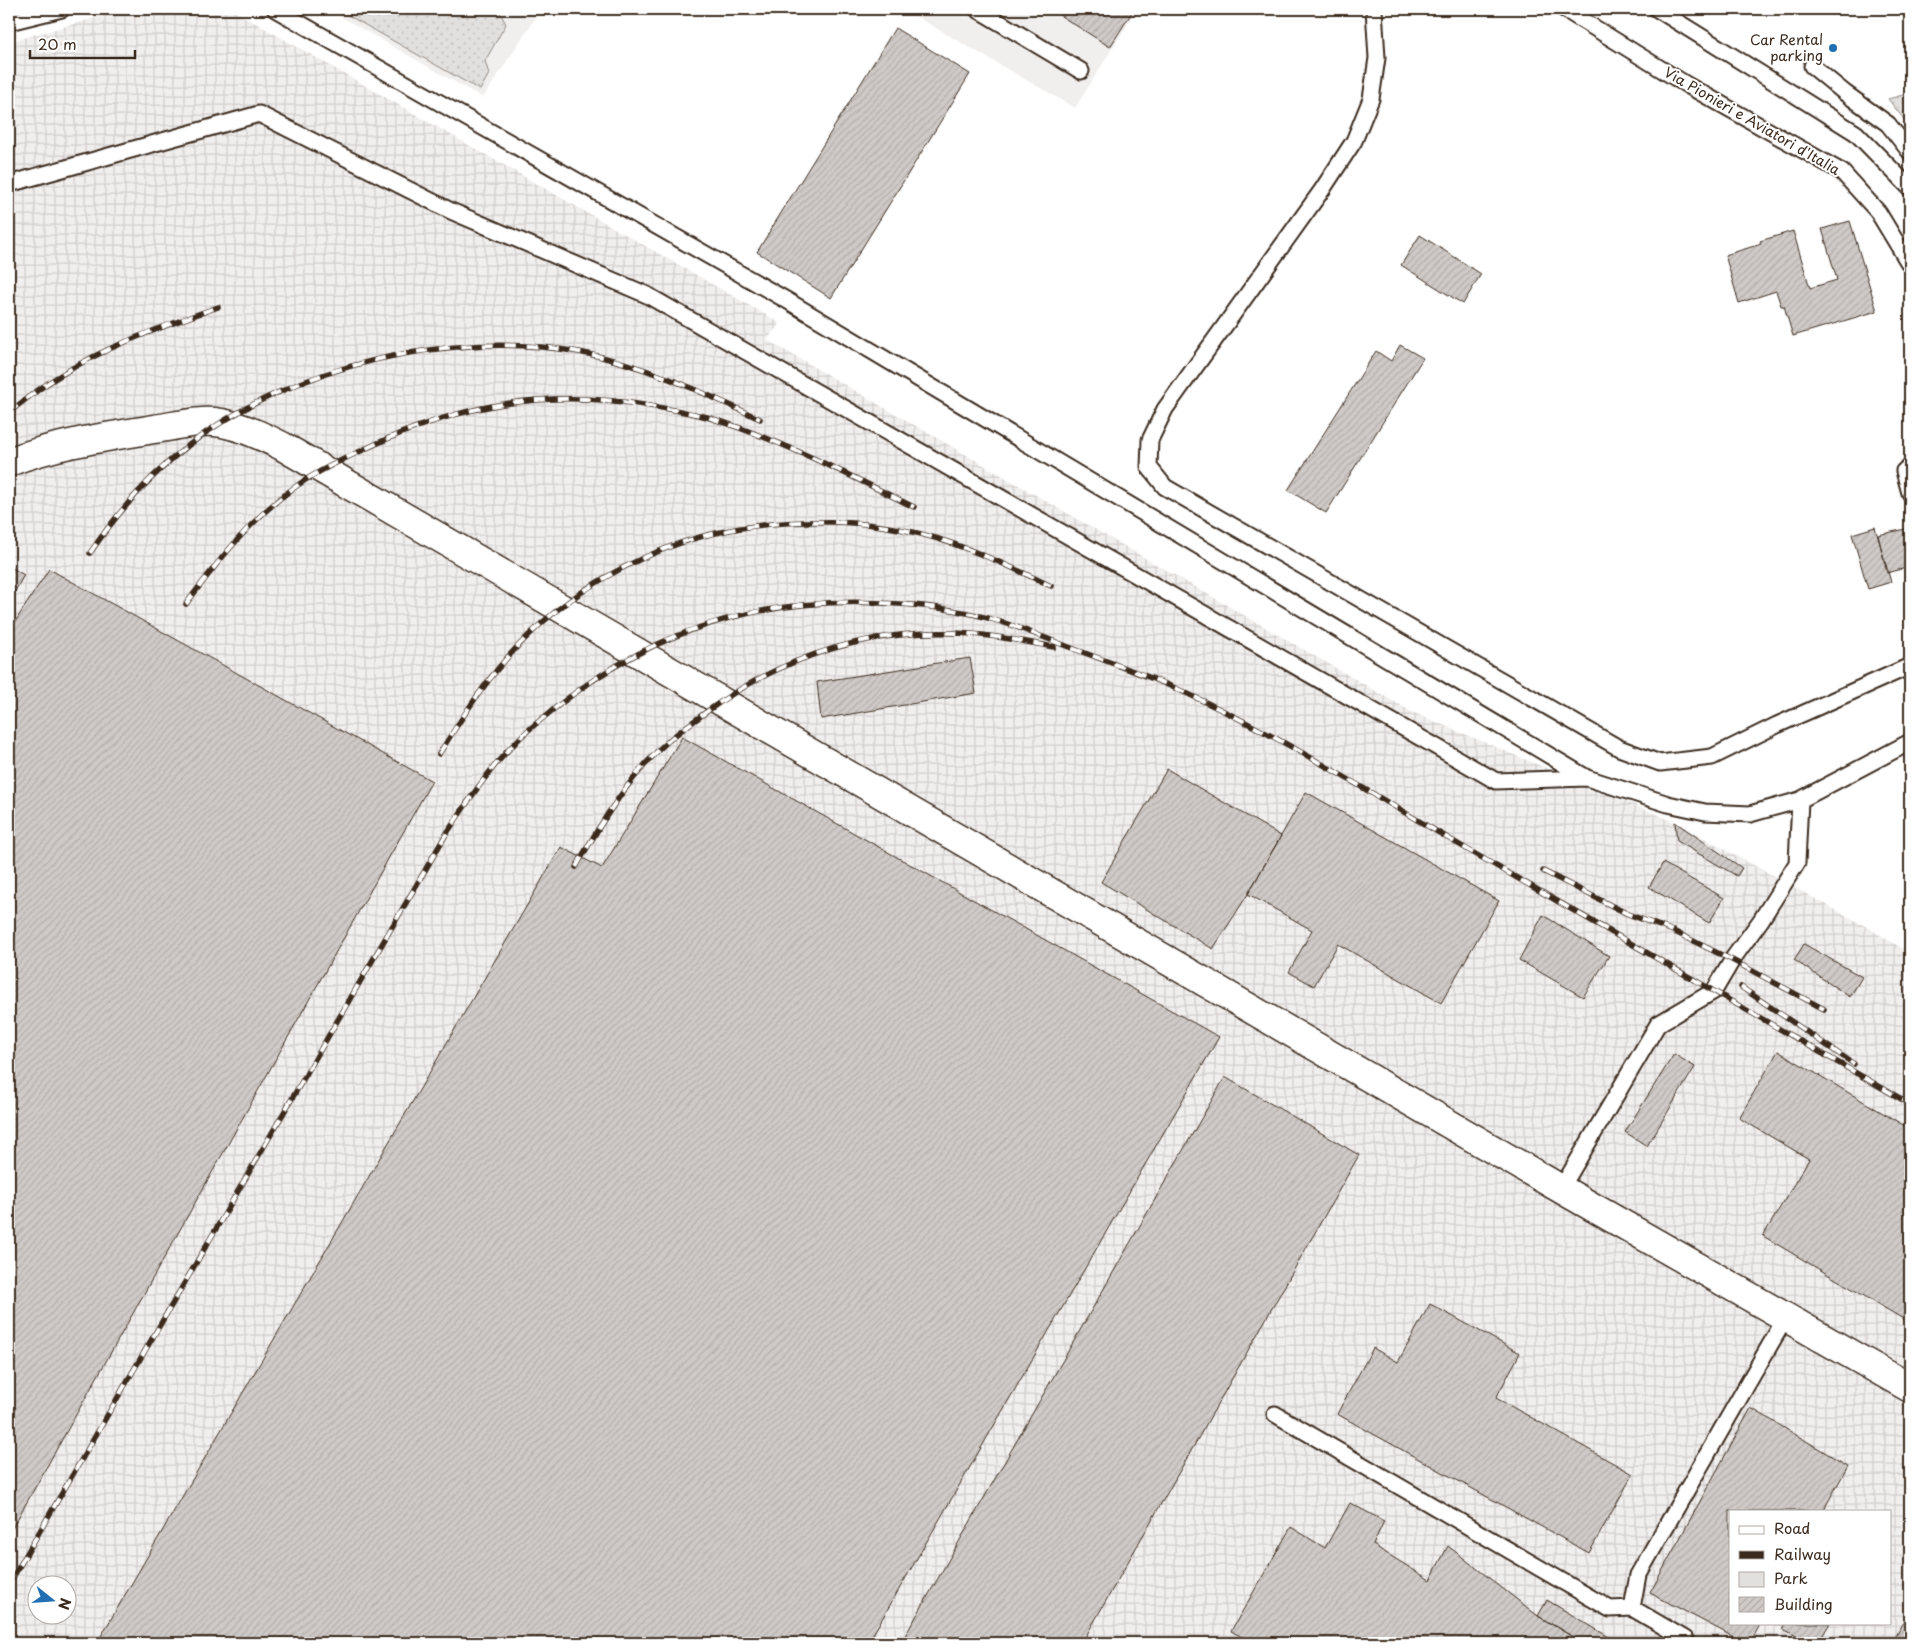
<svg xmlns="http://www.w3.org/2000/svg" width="1919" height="1652" font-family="'Playpen Sans',sans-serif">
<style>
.built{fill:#f1efee}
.industrial{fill:url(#industrial-grid);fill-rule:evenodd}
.green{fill:url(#green-dots);stroke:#8e857e}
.building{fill:url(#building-hatch);stroke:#3b2a1e}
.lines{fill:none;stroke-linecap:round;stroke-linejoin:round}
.lane-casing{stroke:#3b2a1e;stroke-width:19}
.street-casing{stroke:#3b2a1e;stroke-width:31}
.lane{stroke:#fff;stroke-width:15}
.street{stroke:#fff;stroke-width:28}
.rail-casing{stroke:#3b2a1e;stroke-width:5.5}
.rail{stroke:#fff;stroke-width:4;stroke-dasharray:11;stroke-linecap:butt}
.poi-dot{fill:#1f6fb2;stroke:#fff;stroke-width:2}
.labels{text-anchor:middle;stroke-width:4;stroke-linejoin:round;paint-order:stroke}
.poi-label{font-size:14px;fill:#3b2a1e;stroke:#fff;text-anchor:end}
.street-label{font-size:14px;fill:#3b2a1e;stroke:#fff}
</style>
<defs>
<pattern id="industrial-grid" width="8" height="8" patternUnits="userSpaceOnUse" patternTransform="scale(1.25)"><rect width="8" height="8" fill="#f1efee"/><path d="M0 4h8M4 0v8" fill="none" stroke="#d0cdcc"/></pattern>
<pattern id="green-dots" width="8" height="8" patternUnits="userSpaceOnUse" patternTransform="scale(1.25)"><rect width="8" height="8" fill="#e2e0de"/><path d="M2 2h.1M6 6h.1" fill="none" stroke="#c3c0be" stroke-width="1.8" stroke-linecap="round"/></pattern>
<pattern id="building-hatch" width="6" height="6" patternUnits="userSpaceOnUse" patternTransform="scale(1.25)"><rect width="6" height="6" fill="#cfcac7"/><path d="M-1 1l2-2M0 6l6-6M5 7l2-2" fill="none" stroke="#b3aeaa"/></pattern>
</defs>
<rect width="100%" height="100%" fill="#fff"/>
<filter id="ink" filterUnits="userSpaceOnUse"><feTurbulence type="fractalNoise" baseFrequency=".02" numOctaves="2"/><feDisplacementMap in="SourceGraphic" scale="10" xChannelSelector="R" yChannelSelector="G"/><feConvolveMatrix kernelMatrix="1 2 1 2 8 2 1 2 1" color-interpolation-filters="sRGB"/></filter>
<g filter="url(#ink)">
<!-- built -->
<path class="built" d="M327,9H541L483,98Z
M903,9H1137L1075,108Z"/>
<!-- industrial -->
<path class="industrial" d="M127,9H231L780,323L767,340L1412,712L1675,822L1865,926L1910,953V1643H9V42ZM1730,1511H1890V1623H1730ZM38,1584H68V1614H38Z"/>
<!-- green -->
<path class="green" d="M337,9H498L506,24L485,61L489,74L480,90Z
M1910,93V127L1888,99Z"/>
<!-- building -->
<path class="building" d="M1050,9H1134L1110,47Z
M895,28L970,74L831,298L757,252Z
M1850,221L1877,311L1793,336L1784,306H1781L1776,291L1739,303L1725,255L1761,244L1760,241L1793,231L1810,288L1837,280L1822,229Z
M1420,235L1481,274L1463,304L1401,265Z
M1400,345L1423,358L1326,513L1288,490L1376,351L1391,361Z
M1875,527L1891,582L1868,589L1852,534Z
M1910,528V567L1887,573L1878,535Z
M9,566L24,575L9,602Z
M49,569L432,781L9,1534V631Z
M970,658L976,693L821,719L817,682Z
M682,737L1219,1037L868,1643H97L561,847L602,868Z
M1167,769L1281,836L1248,894L1213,949L1101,882Z
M1306,792L1499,901L1441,1003L1338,944L1314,986L1289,972L1312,930L1248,894Z
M1675,822L1742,868L1737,876L1677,841Z
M1663,863L1724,898L1709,923L1649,887Z
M1543,915L1609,956L1583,997L1519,960Z
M1804,944L1862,977L1850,997L1794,960Z
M1778,1051L1910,1129V1323L1763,1236L1809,1159L1739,1118Z
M1674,1054L1695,1067L1647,1146L1625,1132Z
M1225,1077L1359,1155L1082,1643H901Z
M1430,1304L1520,1353L1496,1398L1633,1474L1589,1553L1337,1414L1373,1348L1398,1362Z
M1751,1408L1848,1466L1823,1511H1730V1623H1761L1750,1643H1745L1650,1593Z
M1350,1503L1384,1521L1373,1545L1430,1580L1448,1546L1538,1616L1583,1643H1253L1231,1631L1291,1527L1325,1548Z
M1547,1600L1619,1643H1583L1538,1616Z
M1910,1610V1643H1891Z
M1786,1623H1830L1818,1643H1810L1783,1629Z"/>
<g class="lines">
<!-- lane casing -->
<g class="lane-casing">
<path id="lane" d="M275,9L788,301L1587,778L1668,804L1705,812L1750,814L1800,800L1910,742
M977,9L1081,71
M1374,9L1377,58L1371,99L1354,141L1322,190L1165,409L1150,440L1149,467L1165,487L1619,748L1660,763L1712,757L1777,725L1910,666
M1564,9L1687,85L1842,172L1878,212L1910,265
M1657,9L1856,133L1910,188
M9,22L62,9
M1812,66L1845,93L1888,124L1910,152
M9,184L259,114L451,211L647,295L1496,781L1587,778
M1910,466L1904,471L1910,493
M1561,1189L1658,1024L1714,991L1734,957L1761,920L1797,863L1800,800
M1275,1414L1610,1609L1632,1608L1685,1639L1683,1643
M1632,1608L1638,1575L1786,1317"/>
</g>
<!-- street casing -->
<g class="street-casing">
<path id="street" d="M9,462C54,444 106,437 154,429C176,426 199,419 222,423C243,427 262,436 282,446L1561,1189L1910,1388"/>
</g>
<!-- lane -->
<use href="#lane" class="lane"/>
<!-- street -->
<use href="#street" class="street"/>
<!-- rail casing -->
<g class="rail-casing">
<path id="rail" d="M9,413C72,358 141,334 218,307
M90,553C118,512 150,475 189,445C292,365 453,329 579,352C643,364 702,392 760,419
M186,604C219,560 252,517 298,485C319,470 344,459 367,448C460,404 548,388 650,406C669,409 688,412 707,417C779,439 847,474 914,507
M439,754C466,711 493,669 530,634C566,599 611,571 657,552C733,519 841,513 921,534C967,546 1009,566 1051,586
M576,867C598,828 622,788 653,756C669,738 690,724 709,710C784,655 878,626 972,634C999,636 1026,642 1054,647
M1543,871L1628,914L1673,931L1732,960L1824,1009
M1741,987L1854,1064
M9,1584L445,836C467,803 488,770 516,742C527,730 541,720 554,709C655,627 769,594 899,604C932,606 966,611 998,621C1022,628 1045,638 1069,647C1108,662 1148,675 1186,693C1280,736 1369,792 1458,844C1609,931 1759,1017 1910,1104"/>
</g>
<!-- rail -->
<use href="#rail" class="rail"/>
</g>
</g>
<!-- markers -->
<circle class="poi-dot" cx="1833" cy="48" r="5"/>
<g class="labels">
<!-- poi labels -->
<g class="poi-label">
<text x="1823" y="45">Car Rental<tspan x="1823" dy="16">parking</tspan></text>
</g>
<!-- street labels -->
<g class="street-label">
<text transform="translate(1752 121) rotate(30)" y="5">Via Pionieri e Aviatori d'Italia</text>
</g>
</g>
<!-- margin -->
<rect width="1919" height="1652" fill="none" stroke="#fff" stroke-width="30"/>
<rect x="15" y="15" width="1889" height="1622" fill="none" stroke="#3b2a1e" stroke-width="2" filter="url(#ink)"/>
<!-- legend -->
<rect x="1729" y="1510" width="162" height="115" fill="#ffffff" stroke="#b1aaa5"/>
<rect x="1739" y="1526" width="25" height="8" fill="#ffffff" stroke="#b1aaa5"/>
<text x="1774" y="1534" font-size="15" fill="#3b2a1e">Road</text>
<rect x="1739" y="1551" width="25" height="8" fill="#3b2a1e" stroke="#b1aaa5"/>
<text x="1774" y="1560" font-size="15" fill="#3b2a1e">Railway</text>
<rect x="1739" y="1572" width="25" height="15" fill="#e2e0de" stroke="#b1aaa5"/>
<text x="1774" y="1584" font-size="15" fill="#3b2a1e">Park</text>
<rect x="1739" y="1597" width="25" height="15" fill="url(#building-hatch)" stroke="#b1aaa5"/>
<text x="1774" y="1610" font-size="15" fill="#3b2a1e">Building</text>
<!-- north arrow -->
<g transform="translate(52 1600) rotate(107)"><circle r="24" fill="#ffffff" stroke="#b1aaa5"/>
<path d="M0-4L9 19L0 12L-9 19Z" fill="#1f6fb2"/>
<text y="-8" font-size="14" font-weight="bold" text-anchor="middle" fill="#3b2a1e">N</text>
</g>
<!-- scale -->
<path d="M30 50v8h105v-8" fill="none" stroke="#3b2a1e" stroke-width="2.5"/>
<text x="38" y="50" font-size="15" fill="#3b2a1e" stroke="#ffffff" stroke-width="4" paint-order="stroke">20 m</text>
</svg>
